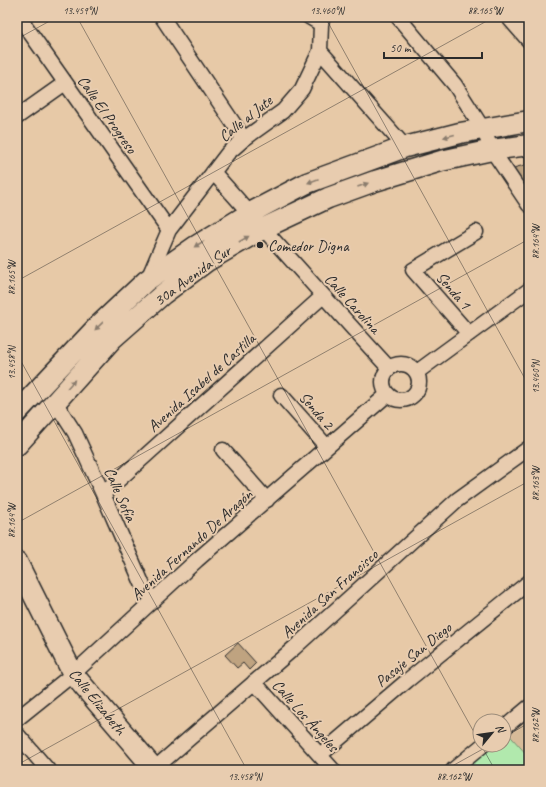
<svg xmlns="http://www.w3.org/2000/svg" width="546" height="787" font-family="Caveat,sans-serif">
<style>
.built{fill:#d7bb99}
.green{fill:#b1e9ad;stroke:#6e8a6c}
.building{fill:#bfa380;stroke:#2b2b2b}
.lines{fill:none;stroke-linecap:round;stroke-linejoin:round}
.street-casing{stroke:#2b2b2b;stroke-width:17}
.secondary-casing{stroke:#2b2b2b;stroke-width:23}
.street{stroke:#e8ccaf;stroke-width:14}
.secondary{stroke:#e8ccaf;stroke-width:20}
.oneway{fill:#8a7c6d}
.ticks{fill:none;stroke:#2b2b2b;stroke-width:1;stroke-opacity:0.45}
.poi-dot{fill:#2b2b2b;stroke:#e8ccaf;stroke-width:1.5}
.labels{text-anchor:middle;stroke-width:4;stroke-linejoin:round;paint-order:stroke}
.street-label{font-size:16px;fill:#2b2b2b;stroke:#e8ccaf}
.poi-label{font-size:16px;fill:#2b2b2b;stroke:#e8ccaf;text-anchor:start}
.neatline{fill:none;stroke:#2b2b2b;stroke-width:1.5}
.ticks-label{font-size:10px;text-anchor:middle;fill:#2b2b2b}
</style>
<rect width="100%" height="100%" fill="#e7c9a7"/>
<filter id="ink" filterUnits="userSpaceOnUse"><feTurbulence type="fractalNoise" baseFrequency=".025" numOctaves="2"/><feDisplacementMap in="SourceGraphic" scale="8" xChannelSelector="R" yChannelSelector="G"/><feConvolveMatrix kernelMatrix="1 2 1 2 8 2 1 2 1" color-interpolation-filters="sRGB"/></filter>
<g filter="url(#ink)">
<!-- built -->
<path class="built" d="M529,719V756L510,735Z"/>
<!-- green -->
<path class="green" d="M504,729L529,757V770H454L484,745H504Z"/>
<!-- building -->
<path class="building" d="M525,152H529V195L513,168L525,165Z
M238,643L256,663L249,670L243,663L237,668L225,655Z"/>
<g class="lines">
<!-- street casing -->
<g class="street-casing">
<path id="street" d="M19,17L169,230
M162,17L244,139
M309,17L321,24
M398,17L455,85L483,129L492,150L529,205
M508,17L529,41
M320,51L405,147
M17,117L65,83
M213,172C271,237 329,303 389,368
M147,281L169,230L228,153L244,139L283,111L302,89L320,51L321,24L323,17
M469,334L413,270L476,232
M383 382a18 18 0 1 1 36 0a18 18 0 1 1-36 0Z
M417,372L529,290
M281,395L327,447
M55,402L75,433L103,494L145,590L154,600
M223,450L267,500
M103,494L323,296
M254,682L333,770
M17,719L73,674L197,560L388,394
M504,728L529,707
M17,734L48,770
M320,755L408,680L529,582
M154,769L294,648L457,500L529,448
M453,770L483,745"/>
</g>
<!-- secondary casing -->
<g class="secondary-casing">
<path id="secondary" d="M17,412L97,327L146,281L196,246L250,213L307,183L405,147L460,133L529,121
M17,445L112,339L163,294L207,261L264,228L328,198L375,181L441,161L492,150L529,145
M17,562L73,674L155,770"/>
</g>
<!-- street -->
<use href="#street" class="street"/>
<!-- secondary -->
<use href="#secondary" class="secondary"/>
</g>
<!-- one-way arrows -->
<defs><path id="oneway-solid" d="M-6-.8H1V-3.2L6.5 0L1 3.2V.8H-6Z"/></defs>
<g class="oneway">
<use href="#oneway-solid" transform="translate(449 136) rotate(166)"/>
<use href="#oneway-solid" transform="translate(313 181) rotate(159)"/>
<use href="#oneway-solid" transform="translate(363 185) rotate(-20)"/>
<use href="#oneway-solid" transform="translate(244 239) rotate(-30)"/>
<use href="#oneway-solid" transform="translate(199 244) rotate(148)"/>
<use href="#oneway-solid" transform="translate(99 326) rotate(136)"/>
<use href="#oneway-solid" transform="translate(71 384) rotate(-48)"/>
</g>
</g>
<!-- ticks -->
<path class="ticks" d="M77,17L480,743M325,17L529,386M17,39L57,17M17,281L494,17M17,354L247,770M17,523L529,239M504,737L529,723M481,745L495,770M17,765L529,481M445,770L490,745"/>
<!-- markers -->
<circle class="poi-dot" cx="260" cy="245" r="4"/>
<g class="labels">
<!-- street labels -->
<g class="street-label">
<text transform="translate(108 114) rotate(55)" y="6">Calle El Progreso</text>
<text transform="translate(245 118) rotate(-39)" y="6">Calle al Jute</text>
<text transform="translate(192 275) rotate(-36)" y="6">30a Avenida Sur</text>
<text transform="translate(454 290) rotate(49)" y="6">Senda 1</text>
<text transform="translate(353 303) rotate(48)" y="6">Calle Carolina</text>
<text transform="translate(201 382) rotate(-42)" y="6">Avenida Isabel de Castilla</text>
<text transform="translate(317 410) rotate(49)" y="6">Senda 2</text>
<text transform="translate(121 494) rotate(66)" y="6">Calle Sofía</text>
<text transform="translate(191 544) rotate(-42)" y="6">Avenida Fernando De Aragón</text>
<text transform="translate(329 593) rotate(-42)" y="6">Avenida San Francisco</text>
<text transform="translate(413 654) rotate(-39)" y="6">Pasaje San Diego</text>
<text transform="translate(98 701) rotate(51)" y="6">Calle Elizabeth</text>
<text transform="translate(306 715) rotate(48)" y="6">Calle Los Ángeles</text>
</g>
<!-- poi labels -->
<g class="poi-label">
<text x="268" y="251">Comedor Digna</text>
</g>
</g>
<!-- margin -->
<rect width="546" height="787" fill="none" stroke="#e8ccaf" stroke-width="44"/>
<!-- north arrow -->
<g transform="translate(492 733) rotate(61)"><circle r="19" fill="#e8ccaf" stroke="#9c8c7a"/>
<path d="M0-3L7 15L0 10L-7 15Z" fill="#2b2b2b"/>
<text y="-6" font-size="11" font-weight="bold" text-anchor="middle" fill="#2b2b2b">N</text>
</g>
<!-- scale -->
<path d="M384 52v6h98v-6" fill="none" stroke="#2b2b2b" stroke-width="2"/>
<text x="390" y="52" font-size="12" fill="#2b2b2b" stroke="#e8ccaf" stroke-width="3" paint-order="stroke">50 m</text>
<rect x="22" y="22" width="502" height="743" class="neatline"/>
<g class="ticks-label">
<text x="80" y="14">13.459°N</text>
<text x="327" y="14">13.460°N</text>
<text x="485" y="14">88.165°W</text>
<text transform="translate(535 242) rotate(-90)" y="4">88.164°W</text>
<text transform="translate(11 278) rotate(-90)" y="4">88.165°W</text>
<text transform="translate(11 363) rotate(-90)" y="4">13.458°N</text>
<text transform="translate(535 377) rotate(-90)" y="4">13.460°N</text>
<text transform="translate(535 484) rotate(-90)" y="4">88.163°W</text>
<text transform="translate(11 521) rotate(-90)" y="4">88.164°W</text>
<text transform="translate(535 726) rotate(-90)" y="4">88.162°W</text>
<text x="245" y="780">13.458°N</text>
<text x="454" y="780">88.162°W</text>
</g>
</svg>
